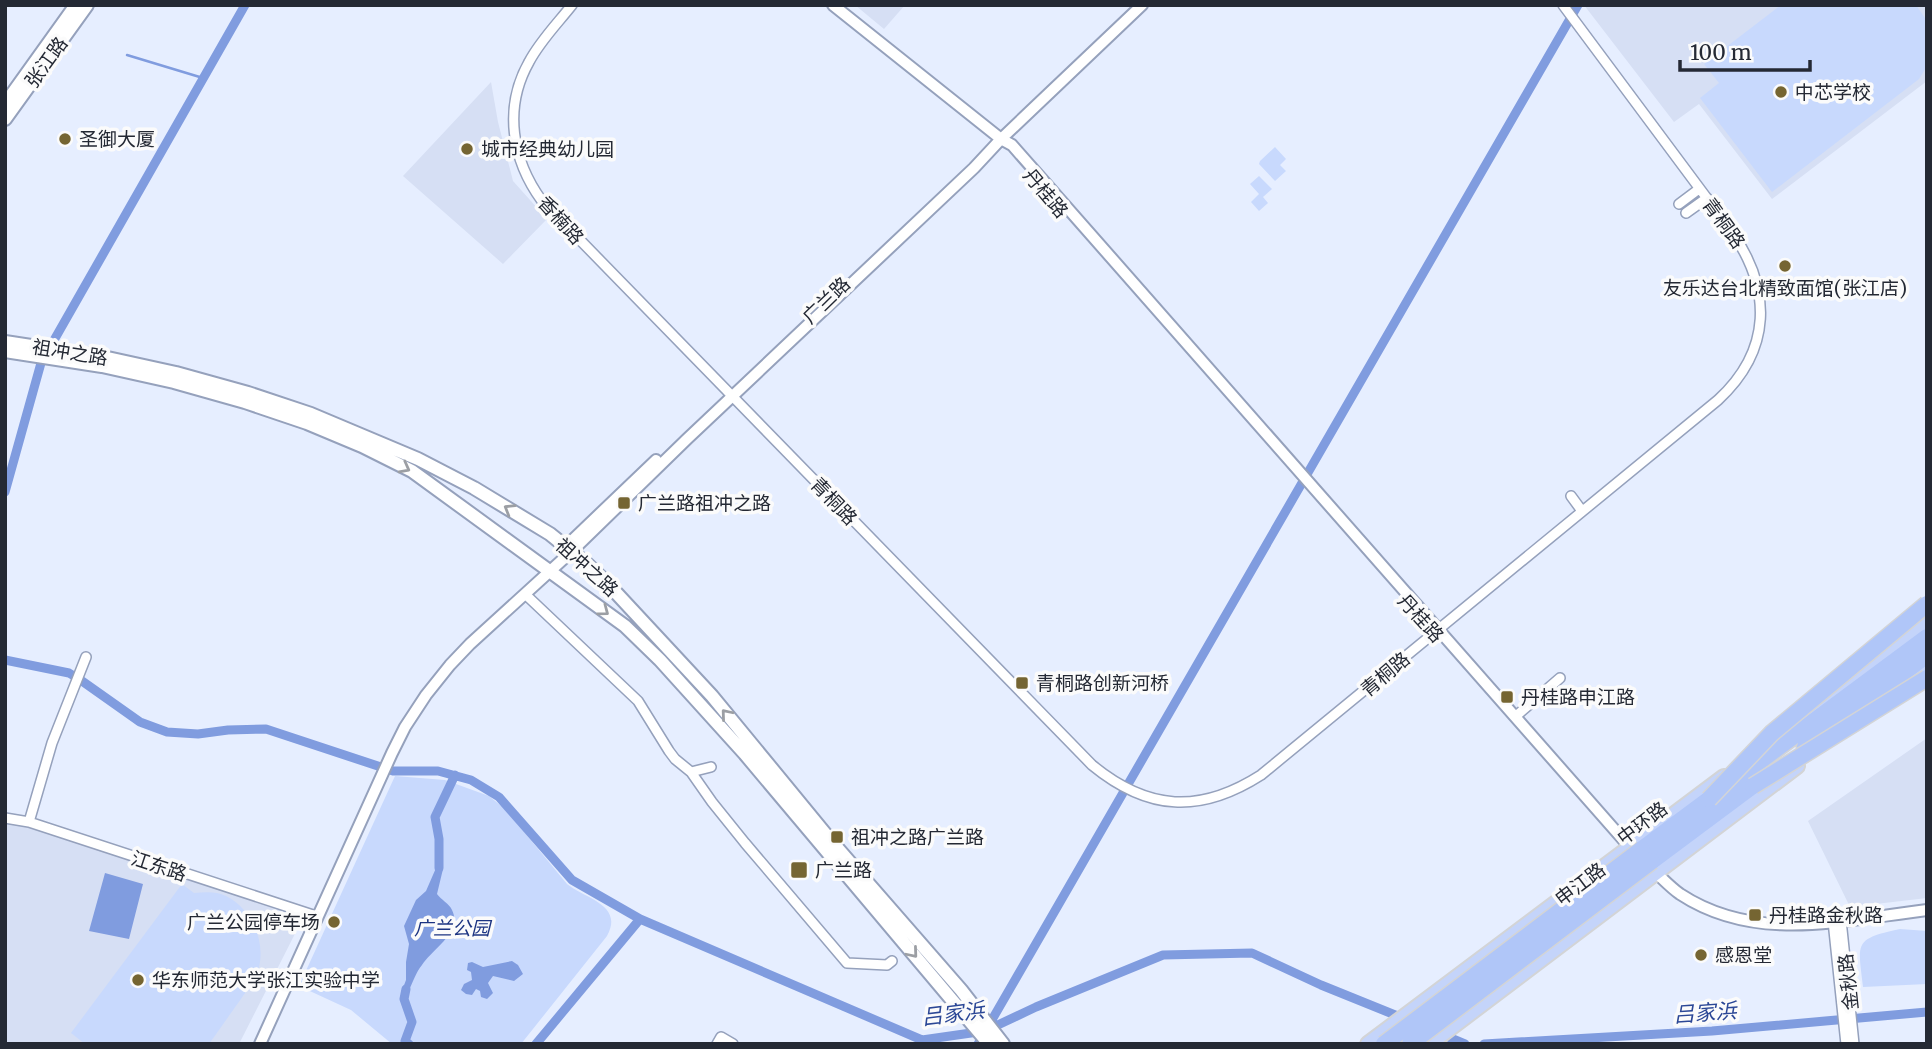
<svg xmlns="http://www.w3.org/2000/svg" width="1932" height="1049" font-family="Merriweather,'Noto Sans SC',serif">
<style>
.built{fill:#d6dff4}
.green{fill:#c8d9fd}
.water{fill:#809cdf}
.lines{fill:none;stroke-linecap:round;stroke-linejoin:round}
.stream{stroke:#809cdf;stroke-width:2.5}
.canal{stroke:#809cdf;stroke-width:9}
.minor-casing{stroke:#95a1bc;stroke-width:12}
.tertiary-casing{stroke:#95a1bc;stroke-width:14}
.secondary-casing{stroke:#95a1bc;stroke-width:16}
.primary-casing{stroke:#d3d4d6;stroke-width:18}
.trunk-casing{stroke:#d3d4d6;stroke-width:19}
.minor{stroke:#fff;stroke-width:9}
.tertiary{stroke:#fff;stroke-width:10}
.secondary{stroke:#fff;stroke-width:12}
.primary{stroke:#c4d4fa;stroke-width:14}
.trunk{stroke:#b0c6f8;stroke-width:16}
.trunk-bridge-casing{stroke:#d3d4d6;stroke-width:19;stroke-linecap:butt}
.trunk-bridge{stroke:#b0c6f8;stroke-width:16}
.oneway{stroke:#9c9fa4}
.poi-dot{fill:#756532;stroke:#fbfbfb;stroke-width:2.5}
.labels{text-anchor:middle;stroke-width:7;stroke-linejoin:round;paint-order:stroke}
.street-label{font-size:19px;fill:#242934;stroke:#fbfbfb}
.poi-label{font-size:19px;fill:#242934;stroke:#fbfbfb;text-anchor:start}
.park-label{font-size:19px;font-style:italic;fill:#1c3482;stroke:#fbfbfb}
.water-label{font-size:21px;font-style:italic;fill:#2b4796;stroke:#fbfbfb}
</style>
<rect width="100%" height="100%" fill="#e6eeff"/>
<!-- built -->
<path class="built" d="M855,5H905L884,29Z
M1584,5H1925L1927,8V81L1772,199L1699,104L1674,122Z
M491,82L498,122L513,181L547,219L503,264L403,176Z
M1927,738V898L1850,907L1808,821Z
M5,823L29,826L304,916L239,1044H5Z"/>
<!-- green -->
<path class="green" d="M1781,5H1916L1927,21V66L1919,79L1772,192L1700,98L1719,83L1704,64Z
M1275,147L1286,159L1280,165L1286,171L1275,181L1259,164L1260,161Z
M1259,176L1272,189L1263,197L1268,203L1259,211L1251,202L1259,194L1250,184Z
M395,776L445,780L489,796L506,810L567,884C586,899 624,905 607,936L521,1044H392L351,1010L299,986Z
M182,884L194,893C205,892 216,891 226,896C253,909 269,947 256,976C253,984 246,991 241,999C230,1014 220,1029 209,1044H85L71,1033Z
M1900,929L1927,931V984L1863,987C1858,943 1853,939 1900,929Z"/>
<!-- water -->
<path class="water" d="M436,868L443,869L437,894C441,900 449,903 452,910C463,932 432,949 422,965C416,972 413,982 409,990L403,988L406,980V962L409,944L404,926L416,900L426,891Z
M105,873L143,884L129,939L89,931Z
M512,961L518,965L523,974L514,981L493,976L488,983L493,993L487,999L481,997L480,991L476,989L472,995L466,994L461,990L464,984L472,980L471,972L467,970L468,963L472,962L483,967Z"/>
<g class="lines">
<!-- stream -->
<path class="stream" d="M127,55L203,78"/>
<!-- canal -->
<path class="canal" d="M5,492L41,363L245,5
M5,660L69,673L82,681L140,722L167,732L198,734L228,730L266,729L393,771H438L471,780L499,797L572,880L640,919
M439,868V839L435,817L455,775
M406,989L404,999L412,1022L405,1041L409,1044
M1441,1034L1465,1044
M536,1044L640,919L922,1040L985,1031L1036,1007L1163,955L1252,953L1321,985L1405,1019
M978,1044L1578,5
M1484,1044L1712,1031L1927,1012"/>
<!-- minor casing -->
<g class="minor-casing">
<path id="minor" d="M572,5C557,24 540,41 529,62C503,108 512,160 542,201L1092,765C1148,811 1200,814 1261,775L1718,400C1772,350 1772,290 1732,232L1563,5
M1679,204L1699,189
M1686,213L1707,198
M1571,496L1582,511
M525,594L638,701L669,751L675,759L691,772L712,802L745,843L847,963L887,965L892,961
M1516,716L1560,678
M691,772L711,767
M5,818L29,822L313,915
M29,822L52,743L86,657
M1841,920L1854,1044
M1833,921L1846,1044
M717,1044L721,1037L733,1044"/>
</g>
<!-- tertiary casing -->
<g class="tertiary-casing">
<path id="tertiary" d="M833,5L1001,139L1012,145L1635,853
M562,550L656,460
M1652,869C1661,877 1670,887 1680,894C1756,944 1843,920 1927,910
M260,1044L392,753L405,727L426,695L450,665L470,644L571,552L687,439L974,168L1001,139L1142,5"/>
</g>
<!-- secondary casing -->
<g class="secondary-casing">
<path id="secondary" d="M5,104L76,5
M5,119L87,5
M5,342L103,357L176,373L248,393L311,414L418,459L474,488L550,534L587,564L607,583L712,696L832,842L961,990L1003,1044
M5,351L102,366L174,382L245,402L307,423L362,446L412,471L625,626L660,660L745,754L989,1044"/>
</g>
<!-- primary casing -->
<g class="primary-casing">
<path id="primary" d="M1908,682L1927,668
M1791,727L1927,625
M1368,1044L1724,777
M1429,1044L1797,766"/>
</g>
<!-- trunk casing -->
<g class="trunk-casing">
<path id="trunk" d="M1805,747L1927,655
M1642,849L1927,637
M1652,861L1762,779"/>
</g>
<!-- minor -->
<use href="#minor" class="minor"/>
<!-- tertiary -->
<use href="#tertiary" class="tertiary"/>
<!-- secondary -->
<use href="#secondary" class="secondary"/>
<!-- primary -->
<use href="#primary" class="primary"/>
<!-- trunk -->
<use href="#trunk" class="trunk"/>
<!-- trunk-bridge casing -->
<g class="trunk-bridge-casing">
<path id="trunk-bridge" d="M1753,786L1927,678
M1709,799L1772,733L1927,604
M1384,1044L1642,849
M1410,1044L1652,861"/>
</g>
<!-- trunk-bridge -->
<use href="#trunk-bridge" class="trunk-bridge"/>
</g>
<!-- one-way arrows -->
<defs><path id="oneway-chevron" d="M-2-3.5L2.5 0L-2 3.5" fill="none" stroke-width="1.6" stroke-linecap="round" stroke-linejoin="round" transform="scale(1.75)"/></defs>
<g class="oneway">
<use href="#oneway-chevron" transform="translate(405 468) rotate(28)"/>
<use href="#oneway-chevron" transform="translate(509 509) rotate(-149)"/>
<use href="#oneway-chevron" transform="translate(604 611) rotate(37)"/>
<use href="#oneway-chevron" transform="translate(726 714) rotate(-130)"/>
<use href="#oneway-chevron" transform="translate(913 953) rotate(50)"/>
</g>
<!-- markers -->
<g class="poi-dot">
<circle cx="1781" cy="92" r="7"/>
<circle cx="65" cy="139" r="7"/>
<circle cx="467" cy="149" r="7"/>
<circle cx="1785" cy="266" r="7"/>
<rect x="617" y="496" width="14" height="14" rx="3.5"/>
<rect x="1015" y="676" width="14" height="14" rx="3.5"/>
<rect x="1500" y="690" width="14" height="14" rx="3.5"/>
<rect x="830" y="830" width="14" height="14" rx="3.5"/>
<rect x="790" y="861" width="18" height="18" rx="3.5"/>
<rect x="1748" y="908" width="14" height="14" rx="3.5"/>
<circle cx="334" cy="922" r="7"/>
<circle cx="1701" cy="955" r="7"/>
<circle cx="138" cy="980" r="7"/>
</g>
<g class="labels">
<!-- street labels -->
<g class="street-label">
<text transform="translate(46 62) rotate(-54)" y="7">张江路</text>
<text transform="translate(1046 193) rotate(50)" y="7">丹桂路</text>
<text transform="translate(561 220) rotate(48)" y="7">香楠路</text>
<text transform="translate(1724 223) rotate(54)" y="7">青桐路</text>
<text transform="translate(826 300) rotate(-44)" y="7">广兰路</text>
<text transform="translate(70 352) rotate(9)" y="7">祖冲之路</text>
<text transform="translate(834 501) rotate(46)" y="7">青桐路</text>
<text transform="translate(587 567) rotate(42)" y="7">祖冲之路</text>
<text transform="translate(1421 618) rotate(48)" y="7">丹桂路</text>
<text transform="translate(1385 674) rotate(-40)" y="7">青桐路</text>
<text transform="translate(1642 823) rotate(-37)" y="7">中环路</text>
<text transform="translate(159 866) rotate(18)" y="7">江东路</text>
<text transform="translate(1580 884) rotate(-37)" y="7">申江路</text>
<text transform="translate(1848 982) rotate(-96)" y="7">金秋路</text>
</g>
<!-- poi labels -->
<g class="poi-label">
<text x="1795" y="99">中芯学校</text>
<text x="79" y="146">圣御大厦</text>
<text x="481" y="156">城市经典幼儿园</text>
<text x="1785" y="295" text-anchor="middle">友乐达台北精致面馆(张江店)</text>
<text x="638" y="510">广兰路祖冲之路</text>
<text x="1036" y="690">青桐路创新河桥</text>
<text x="1521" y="704">丹桂路申江路</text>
<text x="851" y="844">祖冲之路广兰路</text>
<text x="815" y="877">广兰路</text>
<text x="1769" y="922">丹桂路金秋路</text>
<text x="320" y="929" text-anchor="end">广兰公园停车场</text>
<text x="1715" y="962">感恩堂</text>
<text x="152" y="987">华东师范大学张江实验中学</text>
</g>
<!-- park labels -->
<g class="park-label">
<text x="452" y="935">广兰公园</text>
</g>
<!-- water labels -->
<g class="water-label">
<text transform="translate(1705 1013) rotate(-4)" y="7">吕家浜</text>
<text transform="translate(953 1014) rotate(-7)" y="7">吕家浜</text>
</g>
</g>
<!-- border -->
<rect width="1932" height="1049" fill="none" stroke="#242934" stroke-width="14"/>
<!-- scale -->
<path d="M1680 60v10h130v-10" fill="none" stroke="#242934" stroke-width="3.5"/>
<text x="1690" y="60" font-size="21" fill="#242934" stroke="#fbfbfb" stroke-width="5" paint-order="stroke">100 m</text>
</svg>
